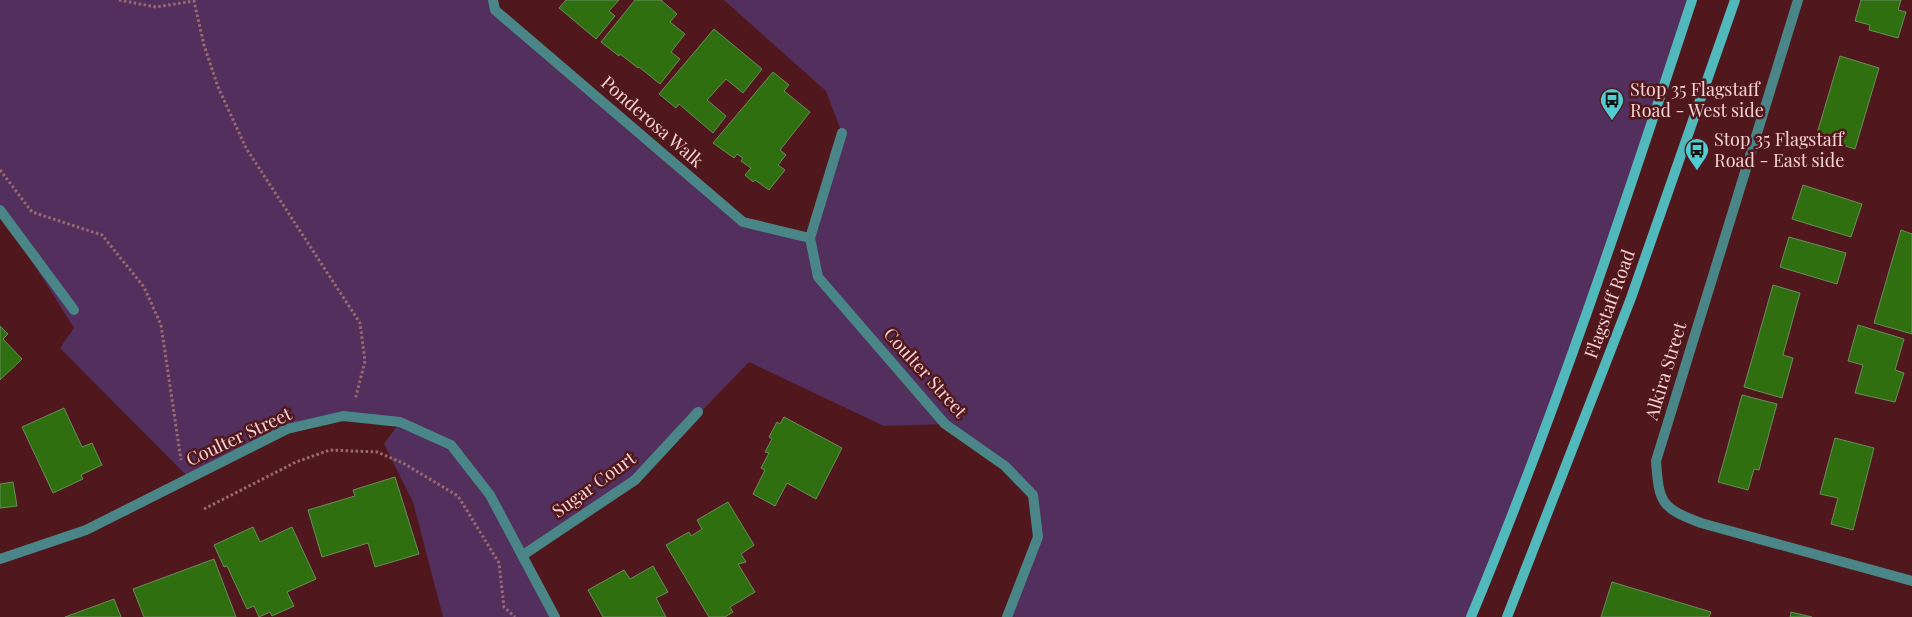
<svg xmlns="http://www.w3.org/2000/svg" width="1912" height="617" font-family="'Playfair Display',serif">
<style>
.green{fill:#522f5d}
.building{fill:#2f6f10;stroke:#688d5c}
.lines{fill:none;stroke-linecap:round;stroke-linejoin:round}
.path{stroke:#9a6a6d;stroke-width:3;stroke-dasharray:2.5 2.5;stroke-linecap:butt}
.minor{stroke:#4a8688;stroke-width:10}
.secondary{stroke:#51b8bb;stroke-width:10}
.labels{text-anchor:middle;stroke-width:5;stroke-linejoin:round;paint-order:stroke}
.poi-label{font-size:18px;fill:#f8d3d3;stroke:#50181d;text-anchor:start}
.street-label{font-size:18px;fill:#f8d3d3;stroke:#50181d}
</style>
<rect width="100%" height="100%" fill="#50181d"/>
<!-- green -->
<path class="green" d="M0,0H493L495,10L743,222L809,238L842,133L826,91L724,0H1692L1605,265L1471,617H1007L1038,537L1033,495L1005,466L945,424L884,426L749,362L635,480L523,555L555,617H443L413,502L384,444L400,422L343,416L287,429L189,478L60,348L74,328L0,210Z"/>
<!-- building -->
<path class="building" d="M566,0H619L609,11L615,16L596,39L559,8Z
M635,0H661L677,14L670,22L685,34L671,52L680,59L660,84L639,67L638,68L620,54L619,56L601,42Z
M1861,0H1901L1898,10L1906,12L1898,38L1869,30L1870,25L1855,21Z
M714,29L762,69L743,93L726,79L707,100L726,116L713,133L679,104L676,108L659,94Z
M1840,56L1879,68L1855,149L1816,137Z
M773,72L789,85L784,91L810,112L780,150L786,155L778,165L785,170L769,190L755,180L753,182L745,175L751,168L741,161L743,158L737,154L734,158L713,143Z
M1803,185L1862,204L1851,237L1792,219Z
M1901,230L1912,234V334L1874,323Z
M1789,237L1846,253L1837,284L1780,267Z
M1773,285L1800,293L1783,355L1793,358L1782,398L1744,387Z
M1858,325L1904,339L1895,370L1904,373L1895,402L1855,393L1863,365L1848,361Z
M0,326L8,334L3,339L22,359L0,380Z
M1742,395L1777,404L1759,470L1754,469L1748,490L1718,482Z
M64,408L82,447L92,443L102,465L81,475L83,479L53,493L22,427Z
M784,417L842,448L816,499L787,483L775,506L753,494L765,470L761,468L769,453L765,452L772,439L769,437L777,422L780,424Z
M1835,438L1874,448L1853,530L1831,524L1838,498L1820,494Z
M395,477L419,554L375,567L368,543L322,557L308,510L355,496L353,490Z
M13,482L17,506L0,508V484Z
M728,502L754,545L741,554L746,562L738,564L755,592L730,607L733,612L725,617H709L666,545L689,532L691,536L702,529L697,520Z
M253,527L260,542L292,527L316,579L287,592L294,606L272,616L270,612L259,617L254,606L247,609L227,566L224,567L214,545Z
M214,559L236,617H144L133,589Z
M653,566L668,592L656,598L666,617H603L588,590L624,570L630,579Z
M1612,582L1711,612L1709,617H1601Z
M114,599L121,617H65Z
M1791,612L1812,617H1790Z"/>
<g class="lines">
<!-- path -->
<path class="path" d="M119,0L156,7L194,1L204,45L218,87L246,148L360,323L365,361L355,400
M0,170L32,212L102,235L144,287L161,325L181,460
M204,509L296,462L330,450L377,452L403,463L458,496L499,563L504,607L515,617"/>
<!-- minor -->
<path class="minor" d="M493,0L495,10L743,222L810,238
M1798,0L1656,461C1659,503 1661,508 1701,523L1912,581
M842,133L810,238L818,277L945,424L1005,466L1033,495L1038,537L1007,617
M0,210L74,310
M523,555L635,480L698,412
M0,559L86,530L287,429L343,416L400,422L451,445L490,495L555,617"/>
<!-- secondary -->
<path class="secondary" d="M1471,617C1555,415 1624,208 1692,0
M1507,617L1631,298L1735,0"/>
</g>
<!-- icons -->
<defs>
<g id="bus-pin" transform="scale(1.25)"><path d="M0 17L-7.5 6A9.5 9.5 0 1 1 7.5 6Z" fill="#52ccd0" stroke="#50181d"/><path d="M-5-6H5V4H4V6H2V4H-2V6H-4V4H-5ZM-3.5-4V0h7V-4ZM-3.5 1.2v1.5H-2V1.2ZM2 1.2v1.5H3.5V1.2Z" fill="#111"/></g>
</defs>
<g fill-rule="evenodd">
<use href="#bus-pin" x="1612" y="100"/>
<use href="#bus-pin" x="1697" y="150"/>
</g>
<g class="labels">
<!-- poi labels -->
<g class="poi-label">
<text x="1630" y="96">Stop 35 Flagstaff<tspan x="1630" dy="21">Road - West side</tspan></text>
<text x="1714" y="146">Stop 35 Flagstaff<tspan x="1714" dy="21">Road - East side</tspan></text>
</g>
<!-- street labels -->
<g class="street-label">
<text transform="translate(652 122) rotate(41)" y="6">Ponderosa Walk</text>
<text transform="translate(1610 304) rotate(-70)" y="6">Flagstaff Road</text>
<text transform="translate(1666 371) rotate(-73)" y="6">Alkira Street</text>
<text transform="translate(925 373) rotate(48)" y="6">Coulter Street</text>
<text transform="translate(239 437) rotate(-25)" y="6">Coulter Street</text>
<text transform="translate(594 485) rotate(-36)" y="6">Sugar Court</text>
</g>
</g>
</svg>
